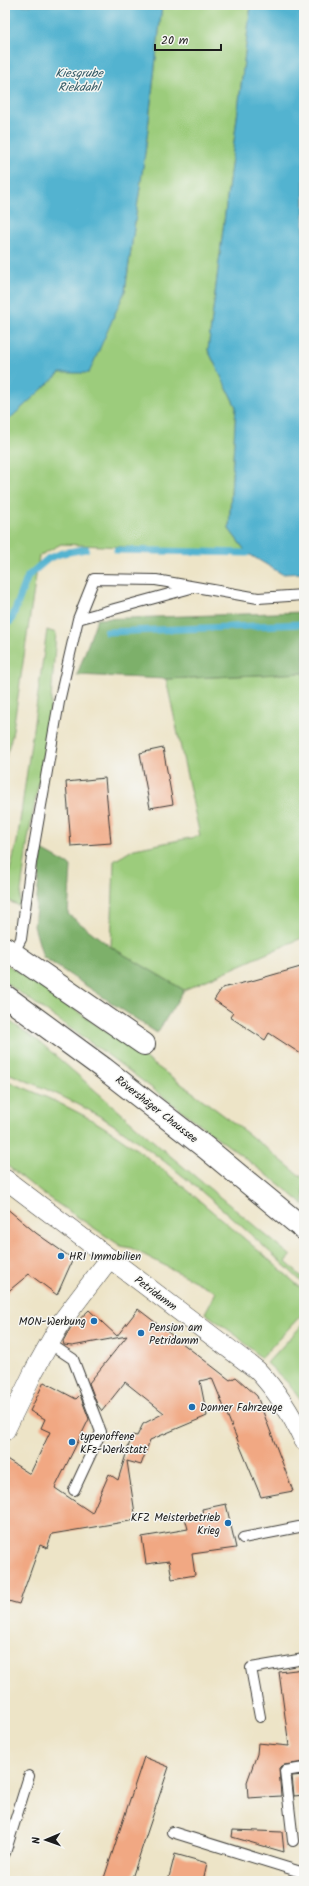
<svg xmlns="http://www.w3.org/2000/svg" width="309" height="1886" font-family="Kalam,sans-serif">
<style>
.green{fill:#9ccc7b;stroke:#5c744c}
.forest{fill:#7db06b;stroke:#4c6644}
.water{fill:#52b3d0;stroke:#376876}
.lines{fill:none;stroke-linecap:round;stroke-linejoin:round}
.stream{stroke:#52b3d0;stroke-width:7}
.building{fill:#f1a883}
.lane-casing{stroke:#3b3a36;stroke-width:12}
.street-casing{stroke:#3b3a36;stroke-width:20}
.primary-casing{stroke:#3b3a36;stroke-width:24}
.lane{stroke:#fff;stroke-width:10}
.street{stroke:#fff;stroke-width:19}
.primary{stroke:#fff;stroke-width:22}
.poi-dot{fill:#1f6fb2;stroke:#f6f6f2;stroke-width:1.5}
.labels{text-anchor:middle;stroke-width:3;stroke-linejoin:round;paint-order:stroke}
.street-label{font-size:11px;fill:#1c1c1c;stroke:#f6f6f2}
.poi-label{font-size:11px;fill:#1c1c1c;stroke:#f6f6f2;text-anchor:start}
.water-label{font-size:12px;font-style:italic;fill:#325864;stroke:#f6f6f2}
</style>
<rect width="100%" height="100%" fill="#f6f6f2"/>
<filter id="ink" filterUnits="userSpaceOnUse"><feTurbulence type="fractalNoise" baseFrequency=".025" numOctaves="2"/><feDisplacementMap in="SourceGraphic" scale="8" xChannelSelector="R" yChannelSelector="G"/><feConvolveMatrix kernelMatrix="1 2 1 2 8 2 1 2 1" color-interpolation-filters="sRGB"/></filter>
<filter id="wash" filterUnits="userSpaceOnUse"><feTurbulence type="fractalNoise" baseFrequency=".012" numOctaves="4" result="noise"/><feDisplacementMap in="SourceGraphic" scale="16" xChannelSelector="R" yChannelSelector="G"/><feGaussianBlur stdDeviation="0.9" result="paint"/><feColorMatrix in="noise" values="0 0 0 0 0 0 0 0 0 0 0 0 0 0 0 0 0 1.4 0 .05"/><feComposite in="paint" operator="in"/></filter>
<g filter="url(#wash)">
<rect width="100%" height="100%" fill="#ede4c7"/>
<!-- green -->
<path class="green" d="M162,5H251L208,350L236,407L229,529L247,553L61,544L39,556L12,736L5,760V423L60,372L125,291L146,146Z
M47,630L56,633L49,727L28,839L19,906L5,899V878H8L17,842Z
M304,673V937L184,990L111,947L114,861L134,849L200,836L166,679Z
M5,963C107,1031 210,1100 304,1179V1205L279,1184L108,1055L5,982Z
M5,1018L41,1043L168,1154L291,1256L286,1262L304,1279V1284C246,1229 180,1169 114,1125C80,1103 42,1087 5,1072Z
M5,1080C42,1095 78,1110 112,1132C145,1154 177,1181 207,1207C240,1235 273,1262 304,1291V1312L261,1358L237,1336L205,1313L216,1292L131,1248L121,1246L43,1194L5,1164Z
M304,1323V1405L288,1383L267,1363Z"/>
<!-- forest -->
<path class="forest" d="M304,612V673L166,679L77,675L97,619Z
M42,850L71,866L68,914L111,947L184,990L157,1033L43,957L34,926Z"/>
<!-- water -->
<path class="water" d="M5,5H162L146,146L125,291L89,373H60L5,423Z
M251,5H304V573L282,574L247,553L229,529L236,407L208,350Z"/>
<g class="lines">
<!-- stream -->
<path class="stream" d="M117,550L247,553
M5,624L11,621L28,576L49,558L63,553L86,549
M107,632L304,624"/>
</g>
<g id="blocks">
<!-- building -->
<path class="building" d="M163,748L173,804L150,808L140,753Z
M105,778L111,843L71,846L66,782Z
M304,966V1056L269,1033L265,1040L230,1017L233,1013L214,1000L222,988L255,980Z
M5,1207L36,1233L73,1259L57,1295L29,1274L5,1294Z
M138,1309L230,1380L236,1377L257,1396L293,1491L261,1497L212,1378L200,1381L207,1416L150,1440L141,1465L127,1461L136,1520L52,1534L47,1548L40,1545L19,1604L5,1600V1458L30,1474L50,1432L41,1428L45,1419L30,1411L44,1382L76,1399L80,1395L89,1419L55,1488L92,1513L109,1474L118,1480L132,1435L137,1436L143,1424L164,1413L125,1382L102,1411L97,1404L89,1383L127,1336L72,1346L64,1345L63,1341L71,1327L89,1310L117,1336Z
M226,1504L236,1548L192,1554L195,1575L172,1579L169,1561L146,1564L142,1537L188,1529L185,1518L203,1515L202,1509Z
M304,1669V1762L284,1765L279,1768L281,1796L248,1798L247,1782L257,1754L258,1743L289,1746L279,1672Z
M144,1757L169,1767L131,1881H103Z
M304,1775V1795L294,1796L292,1776Z
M233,1830L282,1832L284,1852L232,1837Z
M175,1854L207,1863L203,1881H168Z"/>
</g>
</g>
<g filter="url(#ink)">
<use href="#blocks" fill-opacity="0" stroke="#3b3a36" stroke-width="1"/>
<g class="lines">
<!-- lane casing -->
<g class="lane-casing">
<path id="lane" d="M78,619L191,588
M13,954L21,939L31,863L59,702L78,619L94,579L156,580L258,598L304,595
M49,1343L73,1359L101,1432L74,1490
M243,1538L304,1526
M260,1717L251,1668L304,1659
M172,1832L304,1873
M293,1841L285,1771L304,1768
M5,1853L29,1776"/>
</g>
<!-- street casing -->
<g class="street-casing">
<path id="street" d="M5,1179L257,1370C277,1391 292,1415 304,1441
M5,1431L34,1371L62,1321L110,1258"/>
</g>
<!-- primary casing -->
<g class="primary-casing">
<path id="primary" d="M5,948L144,1044
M5,996L103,1068L206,1148L304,1229"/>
</g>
<!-- lane -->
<use href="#lane" class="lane"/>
<!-- street -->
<use href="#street" class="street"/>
<!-- primary -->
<use href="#primary" class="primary"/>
</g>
</g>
<!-- markers -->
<g class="poi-dot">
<circle cx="61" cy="1256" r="4"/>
<circle cx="94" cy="1321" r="4"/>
<circle cx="141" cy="1333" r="4"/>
<circle cx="192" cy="1407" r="4"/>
<circle cx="72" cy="1442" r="4"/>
<circle cx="228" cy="1523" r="4"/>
</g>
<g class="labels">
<!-- street labels -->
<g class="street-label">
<text transform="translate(157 1109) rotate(38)" y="4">Rövershäger Chaussee</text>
<text transform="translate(156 1293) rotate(37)" y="4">Petridamm</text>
</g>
<!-- poi labels -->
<g class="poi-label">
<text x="69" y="1260">HRI Immobilien</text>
<text x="86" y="1325" text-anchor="end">MON-Werbung</text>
<text x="149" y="1331">Pension am<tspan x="149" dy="13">Petridamm</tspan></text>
<text x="200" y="1411">Donner Fahrzeuge</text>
<text x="80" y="1440">typenoffene<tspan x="80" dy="13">KFz-Werkstatt</tspan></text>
<text x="220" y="1521" text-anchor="end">KFZ Meisterbetrieb<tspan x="220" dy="13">Krieg</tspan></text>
</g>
<!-- water labels -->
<g class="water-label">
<text x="79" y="77">Kiesgrube<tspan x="79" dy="14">Riekdahl</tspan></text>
</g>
</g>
<!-- margin -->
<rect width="309" height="1886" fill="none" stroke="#f6f6f2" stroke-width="20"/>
<!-- north arrow -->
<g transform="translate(46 1840) rotate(268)" stroke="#f6f6f2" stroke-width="3" paint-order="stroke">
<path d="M0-3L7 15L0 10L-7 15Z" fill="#1c1c1c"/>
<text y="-6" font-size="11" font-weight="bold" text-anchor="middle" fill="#1c1c1c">N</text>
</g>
<!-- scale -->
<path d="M155 44v6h66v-6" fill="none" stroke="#1c1c1c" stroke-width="2"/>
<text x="161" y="44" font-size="12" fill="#1c1c1c" stroke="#f6f6f2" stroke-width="3" paint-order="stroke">20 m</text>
</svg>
